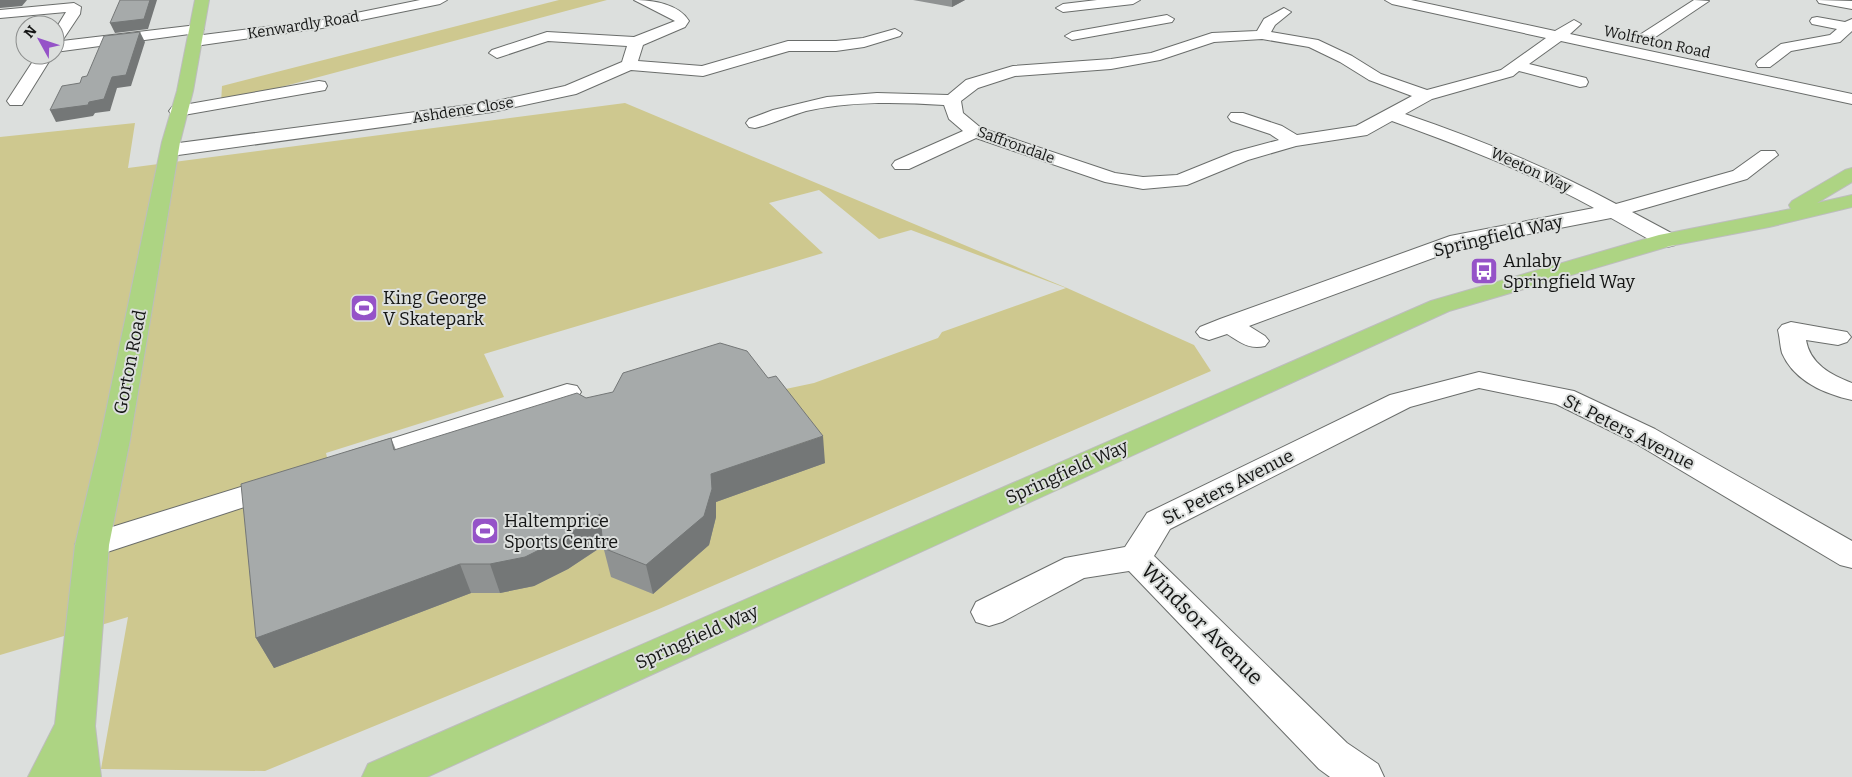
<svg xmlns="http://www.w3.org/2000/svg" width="1852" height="777" font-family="Bitter,serif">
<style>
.green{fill:#cec88f;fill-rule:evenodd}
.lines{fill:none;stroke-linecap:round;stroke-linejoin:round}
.minor-casing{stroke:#6a6d6b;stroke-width:2}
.major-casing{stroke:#bdbdbd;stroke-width:2}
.minor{fill:#fff;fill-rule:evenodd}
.major{fill:#add483;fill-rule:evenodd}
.wall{fill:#8f9292}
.shaded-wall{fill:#747777}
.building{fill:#a6aaaa;stroke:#747777}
.labels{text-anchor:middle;stroke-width:4;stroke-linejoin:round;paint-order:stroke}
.far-street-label{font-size:15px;fill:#141514;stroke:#dcdfdd}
.street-label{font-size:18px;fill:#141514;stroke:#dcdfdd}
.poi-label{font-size:18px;fill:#141514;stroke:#dcdfdd;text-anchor:start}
.near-street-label{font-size:21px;fill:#141514;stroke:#dcdfdd}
</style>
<rect width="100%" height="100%" fill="#dcdfdd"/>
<!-- green -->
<path class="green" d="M559,0H607L221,103L222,86Z
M625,103L1067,288L1194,345L1211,371L659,609L265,771L101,769L128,617L0,655V137L135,123L128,168ZM819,190L879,239L911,230L1066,288L942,332L938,338L814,383L333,484L326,453L504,397L484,354L823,253L769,203Z"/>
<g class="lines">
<!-- minor casing -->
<g class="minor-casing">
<path id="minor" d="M420,0H447L440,4L322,28L195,46L187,41L195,36L322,20Z
M634,0C653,0 679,4 689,21L685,27L643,45L638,61L702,66L788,41H836L863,38L895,29L902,33L900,36L864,47L836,51H789L703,76L631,70L576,94L492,112L171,156L164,154L162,150L164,146L171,144L492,102L565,86L622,62L627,46L548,41L497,58L489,53L492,50L547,32L634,37L675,21Z
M1097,0H1140L1133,4L1063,12L1056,8L1063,4Z
M1385,0H1411L1555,31L1574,20L1581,24L1570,34L1852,94V104L1561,41L1529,64L1586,78L1588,82L1586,86L1580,87L1519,71L1513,76L1432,99L1405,114C1478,139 1548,167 1616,204L1733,171L1761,151H1775L1778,155L1747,179L1632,212L1675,235L1678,240L1675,245L1667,247L1659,245L1611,218L1463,247L1249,326L1265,336L1269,341L1265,346C1249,350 1240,342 1227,334L1209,340L1200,337L1196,332L1200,327L1220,319L1450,236L1594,208C1529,172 1461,146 1392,121L1367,135L1296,146L1248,160L1187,185L1143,189L1105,182L976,138L909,169H895L892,165L895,161L963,131L949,119L944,105C898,102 851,101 806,111C789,116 772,124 755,128L749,127L746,123L749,119L773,110L827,97L877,93L948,95L966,80L1013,66L1111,59L1151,53L1212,33L1257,31L1264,19L1284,8L1291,12L1275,25L1271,32L1318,40L1352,56L1381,74L1427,90L1501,70L1546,38L1392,4ZM1262,39L1309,47L1340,62L1369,80L1412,96L1356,126L1297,135L1282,126L1243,113H1231L1228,117L1231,121L1270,134L1279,140L1234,152L1177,175L1143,177L1115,173L981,128L963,113L961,101L978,88L1015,76L1111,69L1160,60L1214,42Z
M1694,0L1709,1L1648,42H1638L1635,39L1638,36Z
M1817,0L1852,1V9L1819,3Z
M74,3L81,7L80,14L62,41L197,25L204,29L197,33L55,52V30L66,12L0,18V10Z
M1167,15L1174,19L1172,22L1072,40L1065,36L1072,32Z
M1817,17L1845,22L1852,19V31L1840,42L1791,51L1770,67H1758L1756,64L1758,61L1781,44L1830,35L1837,29L1812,24L1810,21L1812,18Z
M37,55H53L22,105H10L7,101Z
M319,81L325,82L327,86L325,90L178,116L172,115L169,111L172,107L178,106Z
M1791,322L1847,332L1851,337L1847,342L1838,345L1806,340C1810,364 1831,375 1852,383V400C1825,394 1794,381 1782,353C1780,346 1780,338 1778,330L1782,325Z
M1479,372L1574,391L1655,429L1852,541V568L1840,565L1635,443L1556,404L1479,388L1410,407L1170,529L1154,556L1347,743L1378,764L1384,777H1330L1319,769L1129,571L1084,578L1002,622L989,626L976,622L971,612L976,602L1065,558L1125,547L1147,513L1390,395Z
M567,384L577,386L581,392L577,398L360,469L349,466L345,459L349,452Z
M276,476L287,479L291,486L287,493L92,557L80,553L75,545L80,537Z"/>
</g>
<!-- major casing -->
<g class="major-casing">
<path id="major" d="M195,0H209L193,91L180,142L130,440L109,545L95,726L101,777H28L55,724L75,545L100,440L162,142L177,91Z
M1852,168V182L1817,203L1852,195V207L1769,227L1670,246L1449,311L427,777H362L368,764L1431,301L1659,235L1791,209L1789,205L1792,201L1845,170Z"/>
</g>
<!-- minor -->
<use href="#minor" class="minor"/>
<!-- major -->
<use href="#major" class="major"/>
</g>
<!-- wall -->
<path class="wall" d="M913,0H965L952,7Z
M586,398L825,463L716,502V517L709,545L653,594L611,577L603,546L568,569L534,586L500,593H471L274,668L256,638L391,438L396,450Z"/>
<!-- shaded-wall -->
<path class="shaded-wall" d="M0,0H27L22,6L0,8Z
M150,0H157L148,29L115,33L110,23Z
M952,0H965L952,7Z
M140,32L145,42L131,86L117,88L110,111L95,113L93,116L56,122L50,110L89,102L112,77Z
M823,436L825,463L716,502V517L709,545L653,594L646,565L711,474Z
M600,514L607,543L568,569L534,586L500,593L490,564Z
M460,564L471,593L274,668L256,638Z"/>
<!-- building -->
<path class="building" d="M120,0H150L144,19L110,23Z
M140,32L126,75L112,77L104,99L89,102L88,105L50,110L62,86L80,83L82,77L87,76L104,36Z
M720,343L747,351L768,378L776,376L823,436L711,474L712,489L704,516L646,565L603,548L600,514L559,540L525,557L490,564H460L256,638L241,484L391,438L394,450L577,393L586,398L613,392L623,373Z"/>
<!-- icons -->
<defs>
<g id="bus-square" transform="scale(1.4375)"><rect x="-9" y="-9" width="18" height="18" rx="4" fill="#9553c8" stroke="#dcdfdd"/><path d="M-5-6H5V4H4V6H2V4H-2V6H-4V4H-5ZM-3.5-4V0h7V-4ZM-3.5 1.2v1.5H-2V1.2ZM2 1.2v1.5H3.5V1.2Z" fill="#fff"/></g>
<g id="stadium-square" transform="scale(1.4375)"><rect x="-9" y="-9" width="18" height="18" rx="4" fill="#9553c8" stroke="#dcdfdd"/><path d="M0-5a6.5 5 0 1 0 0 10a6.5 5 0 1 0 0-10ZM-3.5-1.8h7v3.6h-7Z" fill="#fff"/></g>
</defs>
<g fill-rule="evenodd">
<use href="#bus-square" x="1484" y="271"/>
<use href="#stadium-square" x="364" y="308"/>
<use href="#stadium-square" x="485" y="531"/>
</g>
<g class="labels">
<!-- far-street labels -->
<g class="far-street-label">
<text transform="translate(303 25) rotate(-9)" y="5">Kenwardly Road</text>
<text transform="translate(1657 42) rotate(12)" y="5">Wolfreton Road</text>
<text transform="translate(463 110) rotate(-9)" y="5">Ashdene Close</text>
<text transform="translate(1016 145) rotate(20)" y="5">Saffrondale</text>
<text transform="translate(1531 170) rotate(25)" y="5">Weeton Way</text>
</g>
<!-- street labels -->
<g class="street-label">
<text transform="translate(1498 236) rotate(-13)" y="6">Springfield Way</text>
<text transform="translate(130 362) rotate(-79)" y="6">Gorton Road</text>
<text transform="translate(1629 432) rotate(27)" y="6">St. Peters Avenue</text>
<text transform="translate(1067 472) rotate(-24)" y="6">Springfield Way</text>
<text transform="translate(1228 487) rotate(-27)" y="6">St. Peters Avenue</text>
<text transform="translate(697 637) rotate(-24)" y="6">Springfield Way</text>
</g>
<!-- poi labels -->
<g class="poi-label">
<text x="1503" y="267">Anlaby<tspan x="1503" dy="21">Springfield Way</tspan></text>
<text x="383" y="304">King George<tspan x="383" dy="21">V Skatepark</tspan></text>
<text x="504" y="527">Haltemprice<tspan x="504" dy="21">Sports Centre</tspan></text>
</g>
<!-- near-street labels -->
<g class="near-street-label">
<text transform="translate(1202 624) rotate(45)" y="7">Windsor Avenue</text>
</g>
</g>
<!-- north arrow -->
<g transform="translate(40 40) rotate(310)"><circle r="24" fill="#dcdfdd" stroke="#8c8e8d"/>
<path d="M0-4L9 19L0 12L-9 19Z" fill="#9553c8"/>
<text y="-8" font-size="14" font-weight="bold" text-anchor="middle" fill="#141514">N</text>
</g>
</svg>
